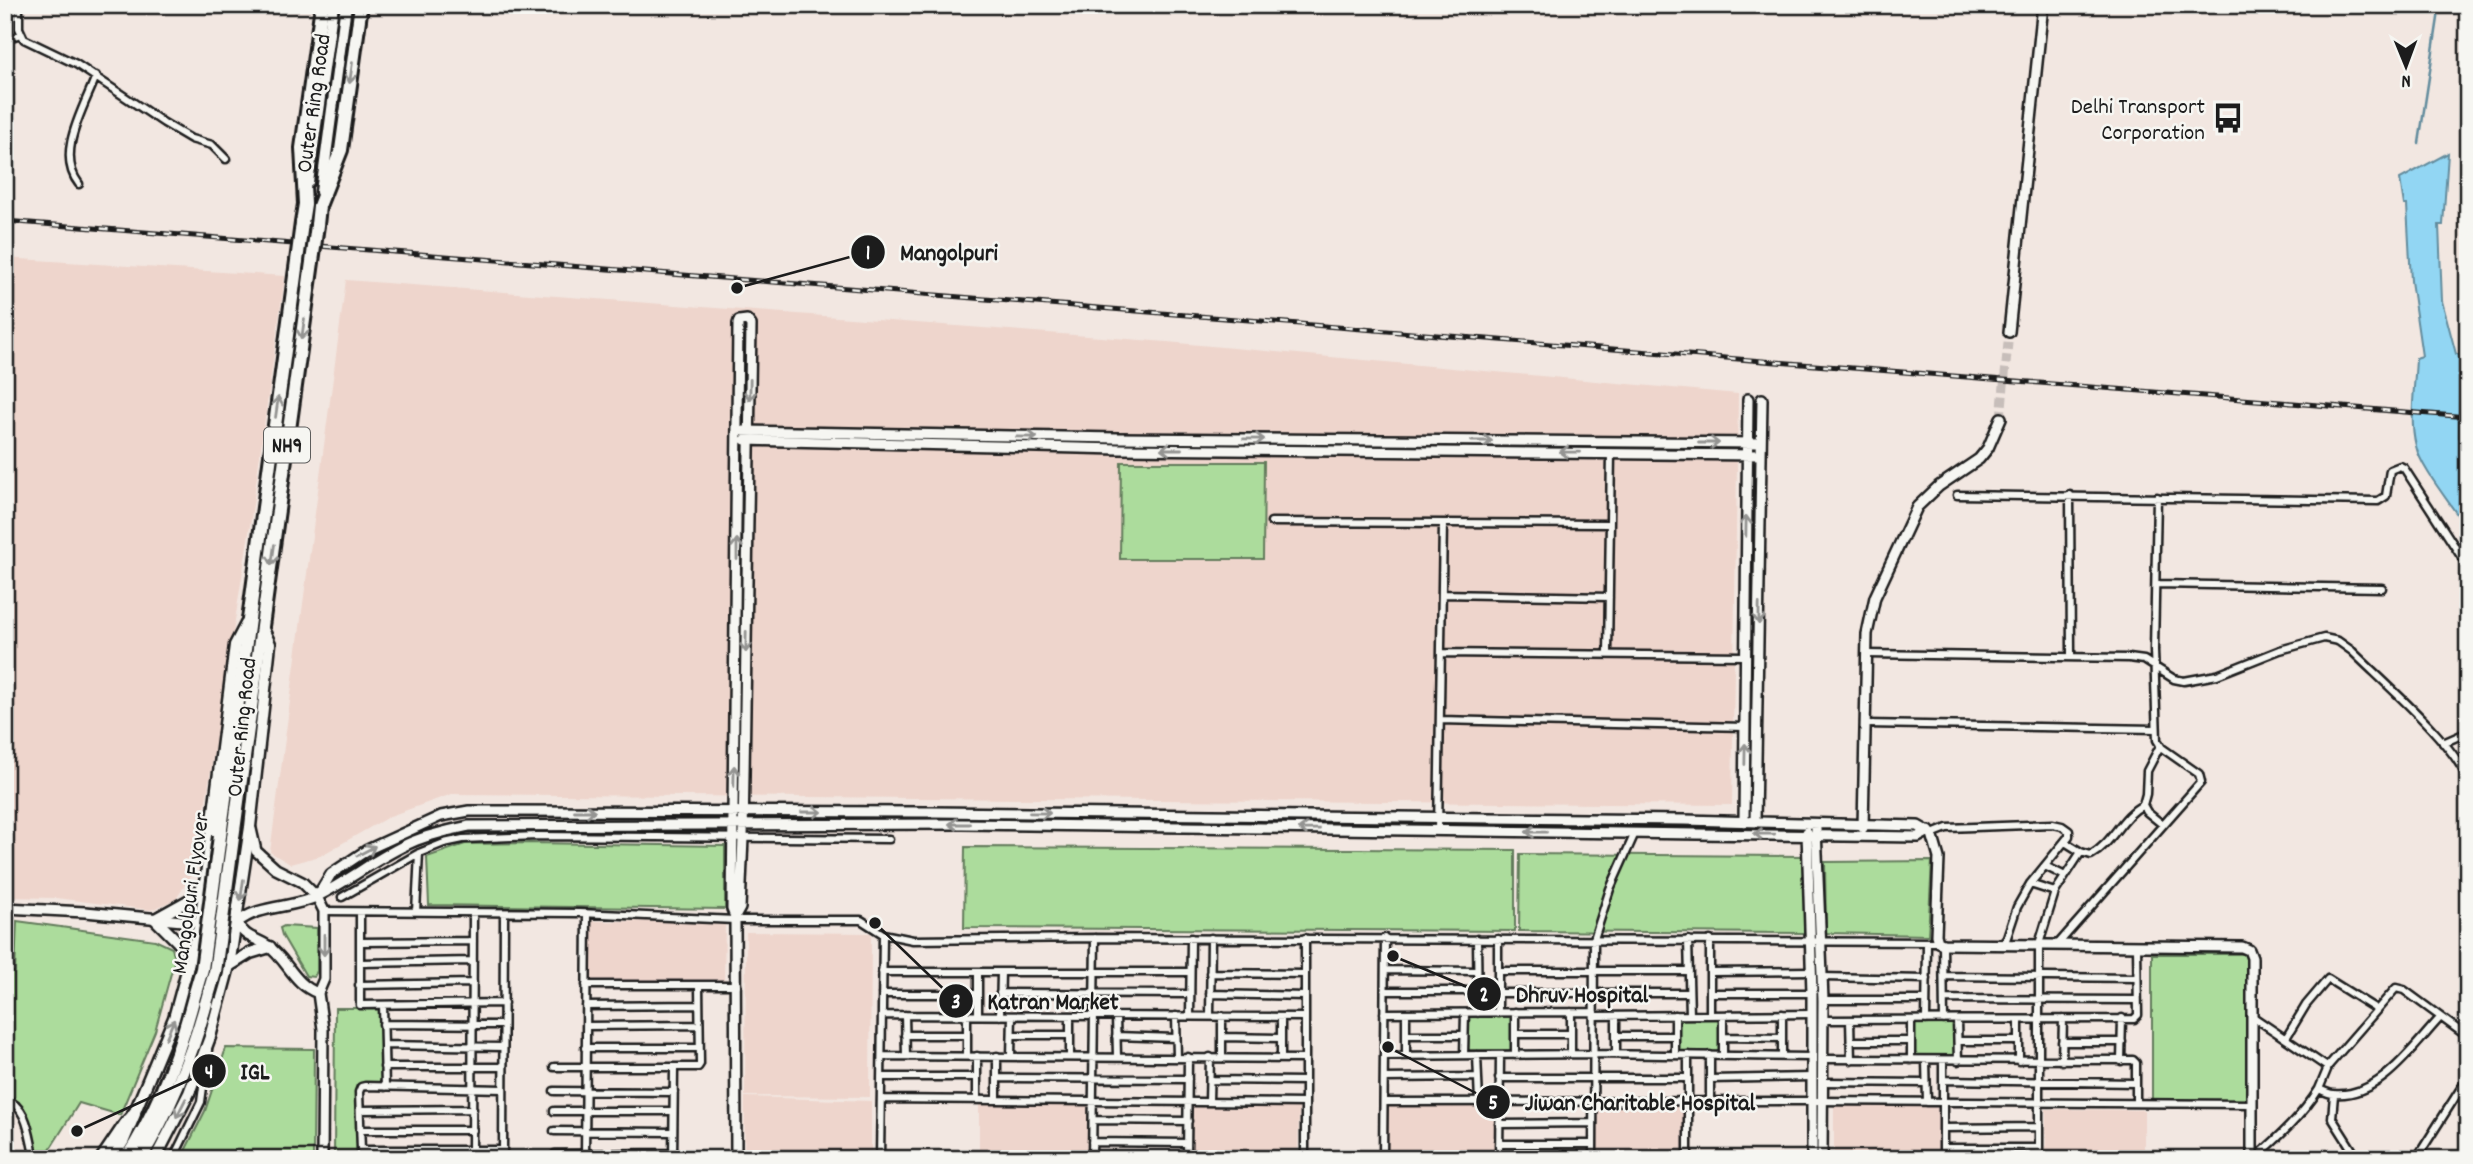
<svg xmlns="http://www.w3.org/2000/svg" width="2473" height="1164" font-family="Dekko,sans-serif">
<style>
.built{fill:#eed5cc}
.green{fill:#acdc9c;stroke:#647c5c;stroke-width:2}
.water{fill:#92d6f3;stroke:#638c9d;stroke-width:2}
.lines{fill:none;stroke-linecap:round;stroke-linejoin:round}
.stream{stroke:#638c9d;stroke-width:2.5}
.secondary-tunnel{stroke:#c7beba;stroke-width:9;stroke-dasharray:9 4.5;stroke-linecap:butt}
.street-casing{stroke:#1c1c1c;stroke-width:11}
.secondary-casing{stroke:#1c1c1c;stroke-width:14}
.primary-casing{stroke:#1c1c1c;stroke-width:15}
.highway-casing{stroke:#1c1c1c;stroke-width:18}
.street{stroke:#f6f6f2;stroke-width:6}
.secondary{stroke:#f6f6f2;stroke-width:9}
.primary{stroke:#f6f6f2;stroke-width:10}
.highway{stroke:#f6f6f2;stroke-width:12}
.rail-casing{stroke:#1c1c1c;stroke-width:5}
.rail{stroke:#f6f6f2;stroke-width:2.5;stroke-dasharray:8;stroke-linecap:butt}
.highway-bridge-casing{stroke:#1c1c1c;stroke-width:18;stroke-linecap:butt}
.highway-bridge{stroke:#f6f6f2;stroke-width:12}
.oneway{stroke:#949492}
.labels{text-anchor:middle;stroke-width:5;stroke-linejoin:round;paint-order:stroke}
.shield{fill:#f6f6f2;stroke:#5d5d5c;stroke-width:2}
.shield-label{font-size:21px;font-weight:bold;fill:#1c1c1c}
.street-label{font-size:23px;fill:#1c1c1c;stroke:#f6f6f2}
.poi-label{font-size:23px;fill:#1c1c1c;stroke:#f6f6f2;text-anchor:end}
.leader{fill:none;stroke:#1c1c1c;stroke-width:2.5}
.callout-dot{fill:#1c1c1c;stroke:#f6f6f2;stroke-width:2.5}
.mark-label{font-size:21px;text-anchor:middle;font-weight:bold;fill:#fff}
.callout-label{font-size:24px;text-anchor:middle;font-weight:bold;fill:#1c1c1c;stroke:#f6f6f2;stroke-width:5;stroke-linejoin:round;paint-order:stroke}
</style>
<rect width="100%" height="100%" fill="#f2e7e1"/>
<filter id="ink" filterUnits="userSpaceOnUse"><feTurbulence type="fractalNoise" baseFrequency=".0143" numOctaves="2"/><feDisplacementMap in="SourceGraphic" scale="14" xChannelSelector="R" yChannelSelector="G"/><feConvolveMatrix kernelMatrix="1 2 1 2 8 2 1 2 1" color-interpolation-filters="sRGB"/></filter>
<g filter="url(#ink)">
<!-- built -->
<path class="built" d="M5,258L285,276L249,533L195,870L176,899L151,910L56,898L5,897Z
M346,280L1167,342L1738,394L1732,805L452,794L390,816L320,856L290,864L270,852Z
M590,921L725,922L724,983L590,982Z
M746,932L871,933L870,1097L745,1096Z
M745,1097L871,1101V1159H744Z
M979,1102H1089V1159H979Z
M1190,1103L1299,1104L1298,1159H1189Z
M1597,1103L1685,1104L1684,1159H1596Z
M1941,1103V1159H1834V1104Z
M1388,1105H1495V1159H1387Z
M2046,1109L2144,1110V1159H2046Z"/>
<!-- green -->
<path class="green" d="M1121,462H1264L1263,559H1120Z
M530,843L725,846V909L429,905L427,857L465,844Z
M965,847L1515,850V931L964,928Z
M1520,854L1805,856L1804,933L1519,931Z
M1932,861L1928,935L1826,933L1825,862Z
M17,921L155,940L172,948L175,959L155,1031L120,1115L79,1103L45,1157H35L19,1102L5,1101V972H15Z
M284,926L317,928V971L314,977L306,976L282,935L280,928Z
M2152,954H2246V1100H2152Z
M335,1008H381L383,1085H358V1153H382V1159H334Z
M1468,1015H1512L1511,1050H1468Z
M1677,1017H1720V1053L1677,1052Z
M1912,1023H1956L1955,1059H1912Z
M226,1048L314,1049L313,1159H181L205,1111Z"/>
<!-- water -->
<path class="water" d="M2448,153L2443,225H2439L2442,301L2456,354L2461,355L2459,437L2468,446V531C2455,508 2421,470 2416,446C2409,419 2415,386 2416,358L2422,356L2411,281L2407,205H2404L2400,179Z"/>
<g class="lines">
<!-- stream -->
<path class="stream" d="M2419,143L2440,5"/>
<!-- secondary-tunnel -->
<path class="secondary-tunnel" d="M2001,418L2009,332"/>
<!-- street casing -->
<g class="street-casing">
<path id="street" d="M19,5V28L24,39L76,64L164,123L191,139L212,145L226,159
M5,39L21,34
M79,184C55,154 84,108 96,76
M1957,495L2378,501L2386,496L2390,470L2400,466L2404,468L2468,567
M2070,495L2071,655
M1271,522L1610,524
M2156,584L2382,588
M1442,594L1609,597
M1441,653L1746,656
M1608,654L1611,453
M1867,654L2129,658L2144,660L2174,679L2184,681L2217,675L2280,650L2324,638L2338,641L2352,651C2382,681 2456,744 2468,781
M1440,720L1745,727
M1866,724L2156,729
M2443,743L2468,732
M2160,746L2147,771L2146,794L2143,805L2147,812L2163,825
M1438,831L1443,523
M1932,834L1947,828L2053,824L2062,826L2069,831V836L2030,884L2017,907L2005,943
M2065,842L2081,852L2091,855C2113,843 2121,816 2143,805
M2045,866L2065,876
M2030,884L2055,892L2039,944V1159
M2055,892L2081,852
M342,897L419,853L444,843L463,839L537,836L889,839
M324,911L580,913L735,920H861L883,934L913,940L1095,938L1938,942
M360,912V1005L504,1003
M416,912L419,853
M1477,939L1478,1013
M1688,940L1690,1015
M1710,940V1015
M360,942L473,941
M1943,944L1944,1020
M2058,944L2201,782L2199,774L2162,748L2157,740L2154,650L2157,497
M360,963L473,961
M1385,970L1477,971
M1498,971H1689
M882,972H1190
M1710,972L1811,971
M1210,973L1305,974
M1944,976L2137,978
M1821,977L1927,979
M359,985L473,983
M586,985H737
M1385,991H1477
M1000,993L1190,994
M1498,993H1689
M1710,993H1812
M882,994H978
M1210,994L1305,996
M1944,999L2137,1000
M1823,1000H1926
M383,1005L385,1087
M586,1006L699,1005
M1571,1012V1054
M1384,1013L1594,1012
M1498,1013V939
M882,1015L1305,1017
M905,1015L906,1056
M967,1015V1056
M978,1015V972
M1675,1015V1055
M1723,1015V1055
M1000,1016L1001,972
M1116,1016L1117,1056
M1176,1016L1177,1057
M1190,1016L1191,938
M1210,1016L1211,938
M1222,1016V1058
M1594,1016L1811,1014
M1616,1016V1054
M2252,1016L2327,1067
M1823,1020L2134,1019L2138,1015L2137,946
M1850,1020L1851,1060
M1911,1020V1060
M1926,1020L1927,943
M1957,1020L1958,1061
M2019,1020V1061
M383,1024L503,1025
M586,1026L699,1025
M1515,1034H1571
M905,1035H967
M1012,1035H1070
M1406,1035H1464
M1116,1036L1176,1038
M1616,1036H1675
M1222,1037L1281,1038
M1723,1037L1782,1038
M2286,1038L2306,1005L2328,979L2376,1009
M1851,1041H1911
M1958,1041H2019
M2062,1042H2122
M384,1045L503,1047
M585,1048H699
M1464,1055L1465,1013
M1477,1055L1479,1102
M1515,1055V1012
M1688,1055V1159
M1710,1055V1101
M882,1056L1305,1059
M977,1056V1100
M997,1056V1100
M1011,1056L1012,1016
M1070,1056V1016
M1384,1056L1594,1054L1812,1057
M1406,1056V1013
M1782,1056V1014
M1281,1058V1017
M1822,1059L2133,1060L2136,1063V1103
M1926,1060L1927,1102
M2062,1061L2063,1019
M2121,1061L2122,1018
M384,1067H503
M554,1067H698L700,1064L699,985
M881,1077H977
M997,1078L1188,1079
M1384,1078L1478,1077
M1499,1078H1688
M1710,1079L1812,1077
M1210,1080L1305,1081
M1943,1080L2135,1083
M1822,1082L1926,1083
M2319,1089L2329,1065L2396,988L2404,990L2468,1037
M554,1091L674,1092
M2334,1095L2332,1118L2358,1159
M5,1099C29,1107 29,1137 35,1159
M881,1099L1305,1103
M1209,1102L1210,1057
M1384,1102L1813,1101L2252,1104
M360,1110L473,1109
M554,1111H673
M1093,1120L1188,1121
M1499,1124L1593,1123
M1943,1128L2039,1127
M360,1130H473
M554,1131L673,1132
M1092,1142L1187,1143
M1499,1144H1593
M1943,1148H2039
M503,1150H361L359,1092L361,1087L365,1086L503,1089
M555,1154L673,1153
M173,1159L201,1102L208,1050
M472,1159L473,913
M503,1159L504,913
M585,1159L587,914
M673,1159L674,1068
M880,1159L883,934
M1092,1159L1095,938
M1187,1159L1188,1057
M1305,1159V938
M1383,1159L1385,938
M1499,1159L1500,1055
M1593,1159L1594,939L1610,889L1635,833
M1943,1159V1060
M2254,1159C2278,1138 2302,1116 2319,1089C2323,1091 2329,1094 2334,1094C2379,1098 2413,1047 2439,1019
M2416,1159L2468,1077"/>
</g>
<!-- secondary casing -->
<g class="secondary-casing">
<path id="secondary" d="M2009,332L2043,5
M743,431L1118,438L1761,443
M745,440L1119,449L1761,455
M1744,822L1748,399
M1755,822L1762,399
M1863,828L1867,634L1875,597L1917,507L1939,486L1979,459L1988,448L2001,418
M251,829L256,851L276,869L302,882L317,897L324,911V979L318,993L323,1029L322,1159
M1816,829L1823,1000L1822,1159
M1807,832L1812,993V1159
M317,897L331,874L367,850L441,816L469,811L932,812L1685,820L1918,826L1932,834L1939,858L1936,935L1938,942L1943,944L2242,947L2249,950L2252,958V1159
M5,908L85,912L204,923
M735,917L740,908L743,838L751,325L747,320L739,321L738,324L732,909L735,917L736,1159
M237,923C259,904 292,909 318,896C350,880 379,856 412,842C430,834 450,830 469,826L962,824L1918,837L1929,831
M237,923C246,939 255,937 268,946C288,960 293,984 318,993"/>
</g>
<!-- primary casing -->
<g class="primary-casing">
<path id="primary" d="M308,182L333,5
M321,192L346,5
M192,956L155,919L191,899L204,885
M229,966L250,953L270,947
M101,1159L126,1122L134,1114L174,1018L200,923L235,645L246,624
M155,1159L189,1093L210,1037L229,966L250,827L270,644L263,629"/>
</g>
<!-- highway casing -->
<g class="highway-casing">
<path id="highway" d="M302,223L305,204L302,148L322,5
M317,225L319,206L341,150L361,5
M220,836L297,261
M233,838L312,262
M111,1159L123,1140L134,1114
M126,1159C159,1109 180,1051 195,993
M140,1159C171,1108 193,1053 208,996"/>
</g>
<!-- street -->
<use href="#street" class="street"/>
<!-- secondary -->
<use href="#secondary" class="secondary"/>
<!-- primary -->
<use href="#primary" class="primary"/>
<!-- highway -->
<use href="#highway" class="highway"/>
<!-- rail casing -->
<g class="rail-casing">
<path id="rail" d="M5,221L2468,417"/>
</g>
<!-- rail -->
<use href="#rail" class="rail"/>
<!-- highway-bridge casing -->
<g class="highway-bridge-casing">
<path id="highway-bridge" d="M297,261L302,223
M312,262L317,225
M195,993L202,969L220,836
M208,996L215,972L233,838"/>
</g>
<!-- highway-bridge -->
<use href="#highway-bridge" class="highway-bridge"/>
</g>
<!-- one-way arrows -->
<defs><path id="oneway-shaft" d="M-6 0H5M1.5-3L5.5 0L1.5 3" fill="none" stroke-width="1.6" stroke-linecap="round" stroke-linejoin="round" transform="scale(1.75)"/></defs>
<g class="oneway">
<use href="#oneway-shaft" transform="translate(351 73) rotate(98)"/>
<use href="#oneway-shaft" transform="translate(303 329) rotate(98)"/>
<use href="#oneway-shaft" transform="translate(750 390) rotate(91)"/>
<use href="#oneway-shaft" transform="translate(277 407) rotate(-82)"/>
<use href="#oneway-shaft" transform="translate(1027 437) rotate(1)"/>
<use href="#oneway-shaft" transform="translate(1254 439) rotate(1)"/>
<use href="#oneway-shaft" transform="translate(1482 441)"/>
<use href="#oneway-shaft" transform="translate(1709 443)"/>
<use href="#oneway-shaft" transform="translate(1171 449) rotate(-180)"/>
<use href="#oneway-shaft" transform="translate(1570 452) rotate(-179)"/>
<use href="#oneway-shaft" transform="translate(1746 526) rotate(-89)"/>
<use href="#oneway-shaft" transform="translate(737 549) rotate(-90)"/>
<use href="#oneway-shaft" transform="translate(273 555) rotate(98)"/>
<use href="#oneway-shaft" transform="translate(1759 614) rotate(91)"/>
<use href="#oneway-shaft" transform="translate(746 642) rotate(91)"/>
<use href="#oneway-shaft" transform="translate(1745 754) rotate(-89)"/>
<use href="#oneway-shaft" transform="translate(734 776) rotate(-89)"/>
<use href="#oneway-shaft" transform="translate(585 811)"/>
<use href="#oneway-shaft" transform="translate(812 812)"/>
<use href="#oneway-shaft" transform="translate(1040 813) rotate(1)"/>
<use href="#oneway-shaft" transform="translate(959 824) rotate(180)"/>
<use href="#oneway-shaft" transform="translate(1309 829) rotate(-179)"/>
<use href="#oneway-shaft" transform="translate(1536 832) rotate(-179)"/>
<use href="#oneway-shaft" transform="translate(1764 834) rotate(-179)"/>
<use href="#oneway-shaft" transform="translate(366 851) rotate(-28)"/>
<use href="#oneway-shaft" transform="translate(242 890) rotate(98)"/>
<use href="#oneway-shaft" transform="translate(324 945) rotate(90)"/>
<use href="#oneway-shaft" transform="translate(170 1029) rotate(-67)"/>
<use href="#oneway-shaft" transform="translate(181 1108) rotate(117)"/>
</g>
</g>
<!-- icons -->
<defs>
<g id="bus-bare" transform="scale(2.415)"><path d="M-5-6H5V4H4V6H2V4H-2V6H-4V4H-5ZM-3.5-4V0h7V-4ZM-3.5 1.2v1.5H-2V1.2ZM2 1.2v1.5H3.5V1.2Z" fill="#1c1c1c" stroke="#f6f6f2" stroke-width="2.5" paint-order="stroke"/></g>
</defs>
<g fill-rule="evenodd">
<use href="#bus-bare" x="2228" y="118"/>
</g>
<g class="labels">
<!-- shield labels -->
<rect class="shield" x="264" y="427.5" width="46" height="35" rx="5"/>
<g class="shield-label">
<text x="287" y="452">NH9</text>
</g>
<!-- street labels -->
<g class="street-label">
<text transform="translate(312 103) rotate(-82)" y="8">Outer Ring Road</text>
<text transform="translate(240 727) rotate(-84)" y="8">Outer Ring Road</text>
<text transform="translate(189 893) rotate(-82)" y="8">Mangolpuri Flyover</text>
</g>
<!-- poi labels -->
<g class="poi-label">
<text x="2205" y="113">Delhi Transport<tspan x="2205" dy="26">Corporation</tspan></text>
</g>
</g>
<!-- callouts -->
<path class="leader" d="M737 288L868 252M1393 956L1484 994M875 923L956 1001M77 1131L209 1071M1388 1047L1493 1102"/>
<g class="callout-dot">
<circle cx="737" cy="288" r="7"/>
<circle cx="1393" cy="956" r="7"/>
<circle cx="875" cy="923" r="7"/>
<circle cx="77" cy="1131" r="7"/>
<circle cx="1388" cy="1047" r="7"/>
<circle cx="868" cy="252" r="18"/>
<circle cx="1484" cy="994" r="18"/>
<circle cx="956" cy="1001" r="18"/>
<circle cx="209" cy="1071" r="18"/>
<circle cx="1493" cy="1102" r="18"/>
</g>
<g class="mark-label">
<text x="868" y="259">1</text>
<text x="1484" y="1001">2</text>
<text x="956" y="1008">3</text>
<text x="209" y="1078">4</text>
<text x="1493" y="1109">5</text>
</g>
<g class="callout-label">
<text x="949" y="260">Mangolpuri</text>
<text x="1582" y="1002">Dhruv Hospital</text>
<text x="1053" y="1009">Katran Market</text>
<text x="255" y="1079">IGL</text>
<text x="1640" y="1110">Jiwan Charitable Hospital</text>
</g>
<!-- margin -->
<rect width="2473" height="1164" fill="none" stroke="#f6f6f2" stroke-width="28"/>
<rect x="14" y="14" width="2445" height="1136" fill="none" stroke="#1c1c1c" stroke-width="2.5" filter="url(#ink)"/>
<!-- north arrow -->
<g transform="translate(2406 66) rotate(179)" stroke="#f6f6f2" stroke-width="5" paint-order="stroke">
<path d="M0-5L12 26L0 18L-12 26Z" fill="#1c1c1c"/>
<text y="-10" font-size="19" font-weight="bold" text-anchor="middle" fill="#1c1c1c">N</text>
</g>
</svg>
